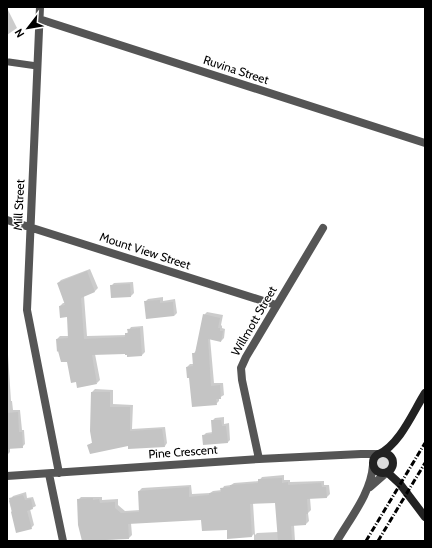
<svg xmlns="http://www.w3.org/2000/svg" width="432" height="548" font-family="Cabin,sans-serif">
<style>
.green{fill:#dcdcdc}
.shadow{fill:#0003;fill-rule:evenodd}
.building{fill:#c4c4c4}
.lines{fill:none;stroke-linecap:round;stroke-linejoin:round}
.lane{stroke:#555;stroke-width:7}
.street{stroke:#555;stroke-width:8}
.secondary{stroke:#222;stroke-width:8}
.rail{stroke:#000;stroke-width:3;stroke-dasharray:6 2 1 2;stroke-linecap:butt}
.labels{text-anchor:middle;stroke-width:3;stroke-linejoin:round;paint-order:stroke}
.street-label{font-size:12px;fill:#000;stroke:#fff}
</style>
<rect width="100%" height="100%" fill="#fff"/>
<!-- green -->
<path class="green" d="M375 463a8 8 0 1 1 16 0a8 8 0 1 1-16 0Z"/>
<!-- shadow -->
<path class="shadow" d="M7,8L17,28L7,35Z
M90,269L98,288L95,291L84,296L87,336L126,335L131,327L143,326L145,352L142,355L128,356V354H95L100,380L97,383L57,339L60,336H69L68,316L60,306L63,303H65L58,283L61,280Z
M133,282L134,293L131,296L111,286L114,283Z
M163,297V301L175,299L177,313L174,316L145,302L148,299Z
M207,312L223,315L221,325L222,326V328L225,329L224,338L221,341L210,338L214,383H223L224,395L219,398V401L216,404L190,377L187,367L190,364H194L193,354L196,351L204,315Z
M7,339L11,401H12L13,410H20L22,430H24L25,444L22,447L10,448V452L7,455Z
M95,389L113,390V404L133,405L132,429L165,427L167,443L165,446L89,445L93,442L92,392Z
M224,417V424L229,423L230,440L228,442L203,436L206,433L213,432L212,421L215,418Z
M284,475V480H290V482L324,481V485H329L330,494L327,497L310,498L311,510L308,513L309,521L306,524L294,525L295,541H254V534L252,536L202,519L131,523L132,535L129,538L103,540V541H83L79,524L78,500L81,497H102V500L118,499V505L125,511L140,510L139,491L142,488L191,485L192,494L210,493L213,491L222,490L224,486L231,485L234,483L259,481L262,477ZM276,502L278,532L257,533L255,535L253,503Z
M26,492L27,498L33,497L36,506L30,509L34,525L31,528L17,532L9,501L13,496Z"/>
<!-- building -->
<path class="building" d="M87,271L95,292L81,298L84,339L125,337V333H128L127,329L140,328L142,356L127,357V355H125V354L92,355L97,384L77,388L76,382L71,383L67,362H61L58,351L57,352L56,339L68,338L67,317L60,318L59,306L65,305L57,283Z
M130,284L131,297L111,298L110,285Z
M160,300V303L173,302L174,316L146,319L144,301Z
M203,314L220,318L218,328H220V331H223L221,342L208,339L211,386L220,385L221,399H216L217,405L192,407L189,378H187L186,367L193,366L192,353H195Z
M91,392H110V407H130V431L162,429L165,447L128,449V446L90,454L87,445L92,443L90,431Z
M18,412L19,432H22L23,448L7,449V413Z
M211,420H221L222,426H226L228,443L203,445L202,435L212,434Z
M282,478V483L288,482V485L321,483L322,487H326L327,498L307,499L308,514H306V525L291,526L292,541H278L275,503L250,504L252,537L227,539V530L202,531L201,520L128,524L129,539L82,541L78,525L77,499L93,498V500L99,499L100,503L115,502V508L121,513L139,512L138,491L189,487V497L209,495V493L221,492L220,488L230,487V485L258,483V479Z
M23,495L25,500L31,499L33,509L27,511L32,529L16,533L11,512L12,511L9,498Z"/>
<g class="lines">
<!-- lane -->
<path class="lane" d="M9,62L37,66"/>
<!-- street -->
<path class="street" d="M40,7L27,310L59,473
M39,19L425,143
M7,220L276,305
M259,459L242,380L241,368L246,357L323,228
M49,474L63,541
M7,476L259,459L361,454H378
M370,487L386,473
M337,541C351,517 371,493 373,465"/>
<!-- secondary -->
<path class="secondary" d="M373 463a10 10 0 1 1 20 0a10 10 0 1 1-20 0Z
M379,454C400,444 413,412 425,393
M387,472L400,484L425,517"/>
<!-- rail -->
<path class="rail" d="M366,541L425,443
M378,541L425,463"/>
</g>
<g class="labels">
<!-- street labels -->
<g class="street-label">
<text transform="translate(236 70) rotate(18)" y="4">Ruvina Street</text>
<text transform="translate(19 205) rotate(-87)" y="4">Mill Street</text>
<text transform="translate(145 251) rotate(18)" y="4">Mount View Street</text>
<text transform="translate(254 321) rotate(-60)" y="4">Willmott Street</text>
<text transform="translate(183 452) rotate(-4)" y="4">Pine Crescent</text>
</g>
</g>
<!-- border -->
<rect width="432" height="548" fill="none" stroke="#000000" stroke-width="16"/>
<!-- north arrow -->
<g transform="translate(28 28) rotate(239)" stroke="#ffffff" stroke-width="3" paint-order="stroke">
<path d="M0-3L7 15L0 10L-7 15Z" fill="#000000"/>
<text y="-6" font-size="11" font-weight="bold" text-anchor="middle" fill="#000000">N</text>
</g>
</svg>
